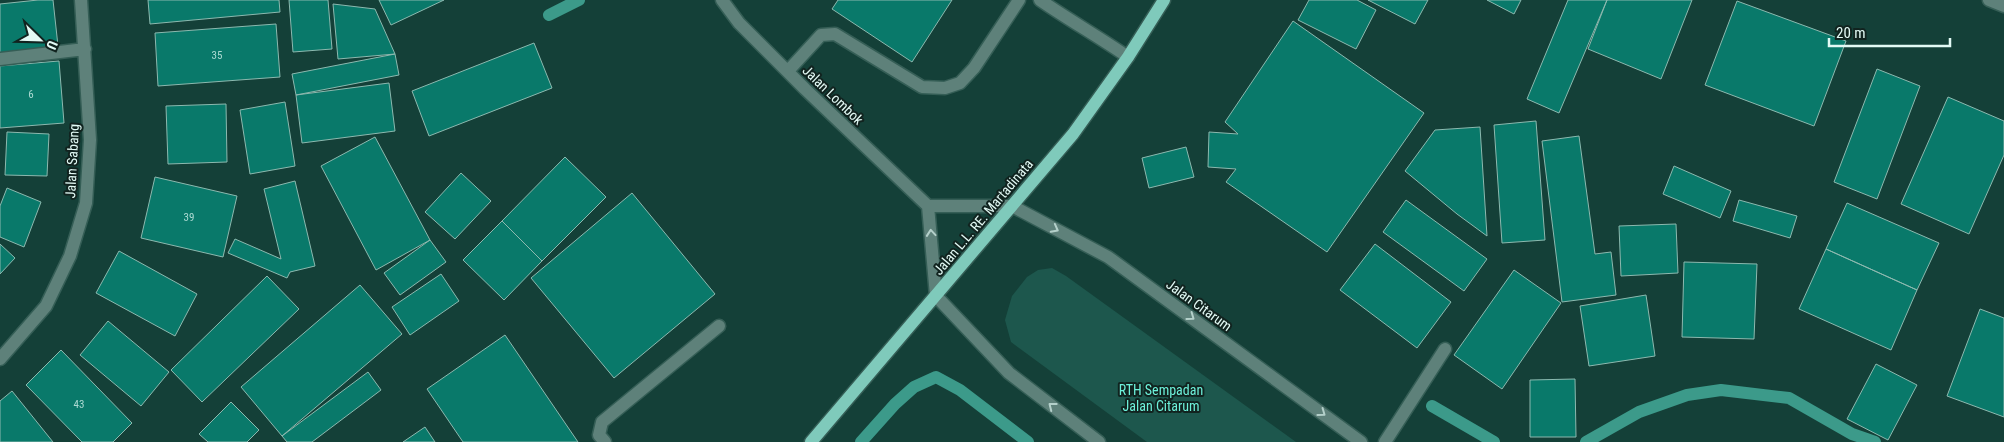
<svg xmlns="http://www.w3.org/2000/svg" width="2004" height="442" font-family="'Roboto Condensed',sans-serif">
<style>
.green{fill:#1d574d}
.lines{fill:none;stroke-linecap:round;stroke-linejoin:round}
.stream{stroke:#3c9a8a;stroke-width:12}
.building{fill:#09796a;stroke:#8cb9af}
.minor-casing{stroke:#355e56;stroke-width:15}
.major-casing{stroke:#355e56;stroke-width:15}
.minor{stroke:#5e817a;stroke-width:12}
.major{stroke:#7fcabb;stroke-width:12}
.oneway{stroke:#b4d0ca}
.labels{text-anchor:middle;stroke-width:4;stroke-linejoin:round;paint-order:stroke}
.number-label{font-size:11px;fill:#acdad2}
.street-label{font-size:14px;fill:#e3faf5;stroke:#11231f}
.park-label{font-size:14px;fill:#6df1da;stroke:#11231f}
</style>
<rect width="100%" height="100%" fill="#144038"/>
<!-- green -->
<path class="green" d="M1052,268L1066,276L1296,442H1147L1011,342L1005,320L1012,296L1027,277L1038,270Z"/>
<g class="lines">
<!-- stream -->
<path class="stream" d="M549,15L579,0
M1432,406L1494,442
M861,442L895,404L914,387L936,377L960,390L1028,442
M1586,442L1639,412L1687,395L1721,390L1789,398L1852,434L1875,442"/>
</g>
<!-- building -->
<path class="building" d="M38,0H53L58,46L0,53V4Z
M148,0H279L280,12L150,24Z
M289,0H328L332,49L293,52Z
M379,0H444L391,25Z
M838,0H952L912,62L832,9Z
M1309,0H1357L1376,10L1356,49L1298,20Z
M1368,0H1428L1415,24Z
M1487,0H1521L1514,14Z
M1568,0H1607L1559,113L1527,99Z
M1607,0H1692L1661,79L1588,49Z
M1737,1L1846,41L1814,126L1705,85Z
M333,4L375,9L395,54L338,59Z
M1293,21L1424,113L1327,252L1226,182L1236,169L1208,167L1209,132L1238,134L1225,122Z
M276,24L280,77L158,86L155,33Z
M534,43L552,88L429,136L412,91Z
M395,54L399,75L296,95L292,74Z
M59,61L64,123L0,128V66Z
M1877,69L1920,86L1877,199L1834,182Z
M389,83L395,131L302,143L296,95Z
M1948,97L2004,121V155L1969,234L1901,204Z
M285,102L295,166L250,174L240,110Z
M226,104L227,162L168,164L166,106Z
M1536,121L1545,240L1502,243L1494,125Z
M1480,127L1487,236L1457,214L1405,171L1435,130Z
M7,132L49,134L47,176L5,175Z
M1579,136L1595,254L1611,252L1616,295L1562,302L1542,141Z
M375,137L430,240L376,270L321,166Z
M1186,147L1194,177L1149,188L1142,158Z
M565,157L606,197L542,261L502,221Z
M1674,166L1731,191L1720,218L1663,194Z
M461,173L491,201L455,239L425,212Z
M155,177L237,196L223,257L141,238Z
M295,181L315,266L290,272L287,278L228,253L235,239L281,259L264,189Z
M7,188L41,202L24,247L0,237V206Z
M632,193L715,294L614,378L531,278Z
M1406,200L1487,259L1464,291L1383,232Z
M1739,200L1797,216L1790,238L1733,221Z
M1847,203L1939,243L1917,290L1826,249Z
M502,221L542,261L504,300L463,260Z
M1676,224L1678,273L1621,276L1619,226Z
M430,240L446,262L400,295L384,273Z
M0,244L15,258L0,274Z
M1375,244L1451,302L1417,348L1340,290Z
M1826,249L1917,290L1891,350L1799,309Z
M119,251L197,294L175,336L96,293Z
M1684,262L1757,264L1754,339L1682,337Z
M1514,270L1561,303L1502,389L1454,355Z
M441,274L459,301L410,335L392,307Z
M267,276L299,309L202,402L171,370Z
M360,285L402,334L282,436L241,387Z
M1646,295L1655,356L1589,366L1580,306Z
M1980,309L2004,318V417L1947,396Z
M108,321L169,372L141,406L80,355Z
M505,335L578,442H463L427,389Z
M61,350L132,423L113,442H82L26,385Z
M1876,364L1917,385L1888,440L1847,419Z
M368,372L381,390L312,442H287L282,436Z
M1575,379L1576,437H1530V380Z
M12,391L53,442H0V401Z
M231,402L259,430L247,442H208L199,434Z
M425,427L435,442H403Z"/>
<g class="lines">
<!-- minor casing -->
<g class="minor-casing">
<path id="minor" d="M722,0L739,23L805,89L928,206H1012L1108,257L1361,442
M1040,0C1069,20 1099,37 1128,57
M1989,0L2004,6
M0,59L85,49
M788,71L821,35L835,34L922,87L945,88L960,83L974,68L1019,0
M928,206L936,296L1009,373L1099,442
M0,359L46,306L70,256L86,203L90,140L81,0
M605,442L599,435L602,422L719,326
M1385,442L1445,349"/>
</g>
<!-- major casing -->
<g class="major-casing">
<path id="major" d="M811,442L1073,134L1128,57L1164,0"/>
</g>
<!-- minor -->
<use href="#minor" class="minor"/>
<!-- major -->
<use href="#major" class="major"/>
</g>
<!-- one-way arrows -->
<defs><path id="oneway-chevron" d="M-2-3.5L2.5 0L-2 3.5" fill="none" stroke-width="1.6" stroke-linecap="round" stroke-linejoin="round" transform="scale(1.25)"/></defs>
<g class="oneway">
<use href="#oneway-chevron" transform="translate(1055 229) rotate(28)"/>
<use href="#oneway-chevron" transform="translate(931 233) rotate(-95)"/>
<use href="#oneway-chevron" transform="translate(1191 317) rotate(36)"/>
<use href="#oneway-chevron" transform="translate(1052 406) rotate(-142)"/>
<use href="#oneway-chevron" transform="translate(1322 413) rotate(36)"/>
</g>
<g class="labels">
<!-- number labels -->
<g class="number-label">
<text x="217" y="59">35</text>
<text x="31" y="98">6</text>
<text x="189" y="221">39</text>
<text x="79" y="408">43</text>
</g>
<!-- street labels -->
<g class="street-label">
<text transform="translate(833 95) rotate(44)" y="5">Jalan Lombok</text>
<text transform="translate(72 161) rotate(-87)" y="5">Jalan Sabang</text>
<text transform="translate(983 217) rotate(-50)" y="5">Jalan L.L. RE. Martadinata</text>
<text transform="translate(1199 305) rotate(36)" y="5">Jalan Citarum</text>
</g>
<!-- park labels -->
<g class="park-label">
<text x="1161" y="395">RTH Sempadan<tspan x="1161" dy="16">Jalan Citarum</tspan></text>
</g>
</g>
<!-- north arrow -->
<g transform="translate(40 40) rotate(113)" stroke="#11231f" stroke-width="4" paint-order="stroke">
<path d="M0-4L9 19L0 12L-9 19Z" fill="#e3faf5"/>
<text y="-8" font-size="14" font-weight="bold" text-anchor="middle" fill="#e3faf5">U</text>
</g>
<!-- scale -->
<path d="M1829 38v8h121v-8" fill="none" stroke="#e3faf5" stroke-width="2.5"/>
<text x="1836" y="38" font-size="15" fill="#e3faf5" stroke="#11231f" stroke-width="4" paint-order="stroke">20 m</text>
</svg>
